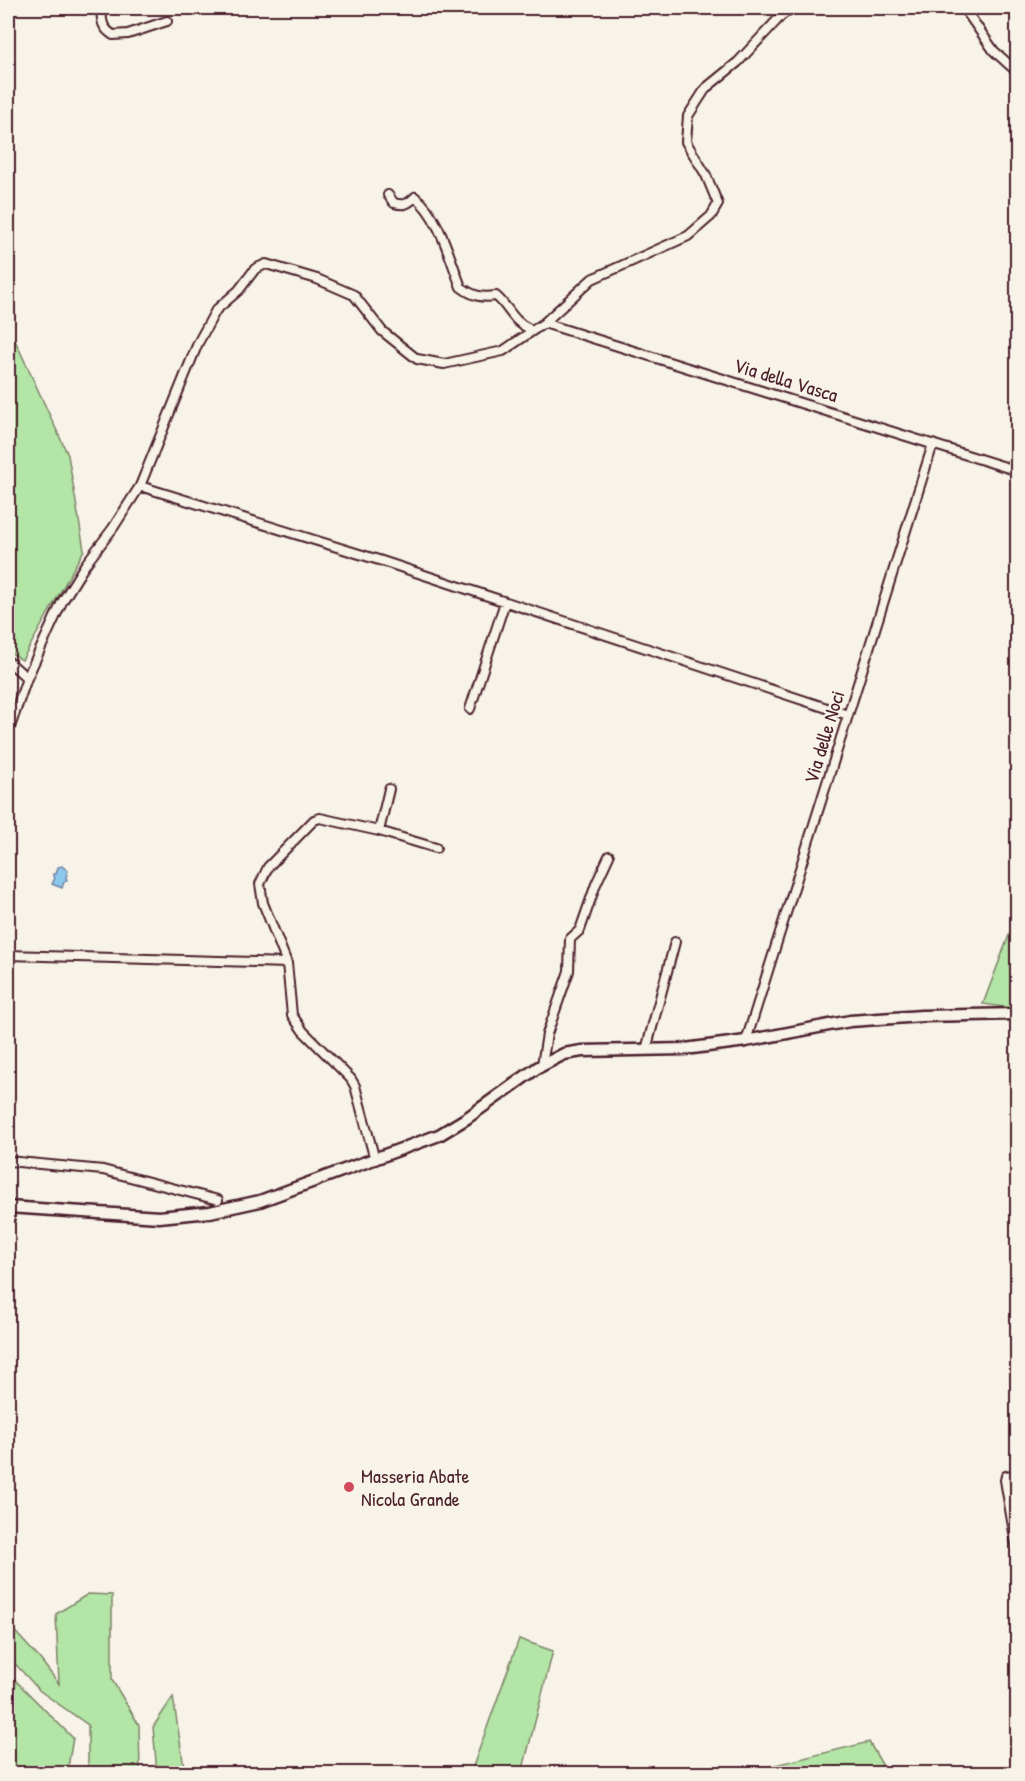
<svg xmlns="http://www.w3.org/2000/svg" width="1025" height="1781" font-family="'Patrick Hand',sans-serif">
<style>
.green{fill:#b2e5a6;stroke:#7e8268;stroke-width:1.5}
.water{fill:#8cc7ec;stroke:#72849f;stroke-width:1.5}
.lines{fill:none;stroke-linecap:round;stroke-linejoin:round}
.minor-casing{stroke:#4a1f2b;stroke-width:12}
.secondary-casing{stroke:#4a1f2b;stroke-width:15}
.minor{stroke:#f7f3e8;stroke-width:8}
.secondary{stroke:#f7f3e8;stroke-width:10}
.poi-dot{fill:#d1495b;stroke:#f7f3e8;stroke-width:2}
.labels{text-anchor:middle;stroke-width:5;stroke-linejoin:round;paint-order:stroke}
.street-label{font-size:20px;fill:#4a1f2b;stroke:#f7f3e8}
.poi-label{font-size:20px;fill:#4a1f2b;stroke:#f7f3e8;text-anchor:start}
</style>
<rect width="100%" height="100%" fill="#f7f3e8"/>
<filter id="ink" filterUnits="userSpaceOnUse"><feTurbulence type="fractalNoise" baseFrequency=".0167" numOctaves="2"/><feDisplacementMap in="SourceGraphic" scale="12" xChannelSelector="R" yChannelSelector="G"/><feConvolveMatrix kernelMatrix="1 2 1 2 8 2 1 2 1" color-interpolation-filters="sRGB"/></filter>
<g filter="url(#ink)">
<!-- green -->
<path class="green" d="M8,325L68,455L84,550L22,660L8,651Z
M1017,914V1009L983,1004Z
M88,1594L112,1595V1680L139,1725L140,1773H88V1725L40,1691L8,1656V1624L40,1659L59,1684L56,1614Z
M519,1639L553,1651L522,1773H377V1771L471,1772Z
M8,1673L73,1738L67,1773H8Z
M173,1697L185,1773H157L153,1727Z
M869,1742L887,1773H743Z"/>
<!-- water -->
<path class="water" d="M62,866L68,871L66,877L67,880L64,882L62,888L52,884L55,878L53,874H56L58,867Z"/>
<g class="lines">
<!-- minor casing -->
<g class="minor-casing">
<path id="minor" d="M101,8C102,21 101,27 113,35L128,34L167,21
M964,8L994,51L1014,69H1018
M388,195L394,203C404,206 408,204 415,197C439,215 450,259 461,287C473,296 481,298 496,296C508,306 513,322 528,328L530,332
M544,323L1018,471
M140,486L382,561L848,715
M8,661L27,678
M470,709L505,602
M8,733L27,678L62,602L85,565L113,528L140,486L198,343L216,310L239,290L255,269L266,264L317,279L354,295L382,331L417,359L444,364L503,351L544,323L592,279L688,236L711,216L718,204L706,175L686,142L688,116L706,88L738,62L781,16L792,8
M379,831L389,789
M8,955L287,963
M746,1041L933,444
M646,1050L675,942
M542,1065L547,1034L569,971L570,939L580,930L596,884L609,856
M375,1160L355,1086L351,1079L303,1031L292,1015L287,963L263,903L260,884L268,867L314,820L320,818L379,831L436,848
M8,1161L103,1170L218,1200
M1018,1474L1006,1476L1005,1480L1018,1556"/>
</g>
<!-- secondary casing -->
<g class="secondary-casing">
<path id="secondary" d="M8,1207L159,1217L210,1212L260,1201L439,1135L467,1118L537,1068L564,1054L582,1051L685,1049L746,1041L850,1021L922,1016L1018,1014"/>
</g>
<!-- minor -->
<use href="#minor" class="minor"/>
<!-- secondary -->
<use href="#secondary" class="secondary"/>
</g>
</g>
<!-- markers -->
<circle class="poi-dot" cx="349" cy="1487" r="6"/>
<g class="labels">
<!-- street labels -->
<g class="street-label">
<text transform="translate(786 380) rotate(17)" y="7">Via della Vasca</text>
<text transform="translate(824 737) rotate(-73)" y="7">Via delle Noci</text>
</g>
<!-- poi labels -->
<g class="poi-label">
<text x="361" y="1483">Masseria Abate<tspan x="361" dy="23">Nicola Grande</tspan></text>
</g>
</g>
<!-- margin -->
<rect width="1025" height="1781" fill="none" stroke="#f7f3e8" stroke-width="30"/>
<rect x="15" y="15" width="995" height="1751" fill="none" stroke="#4a1f2b" stroke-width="2" filter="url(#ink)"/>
</svg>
